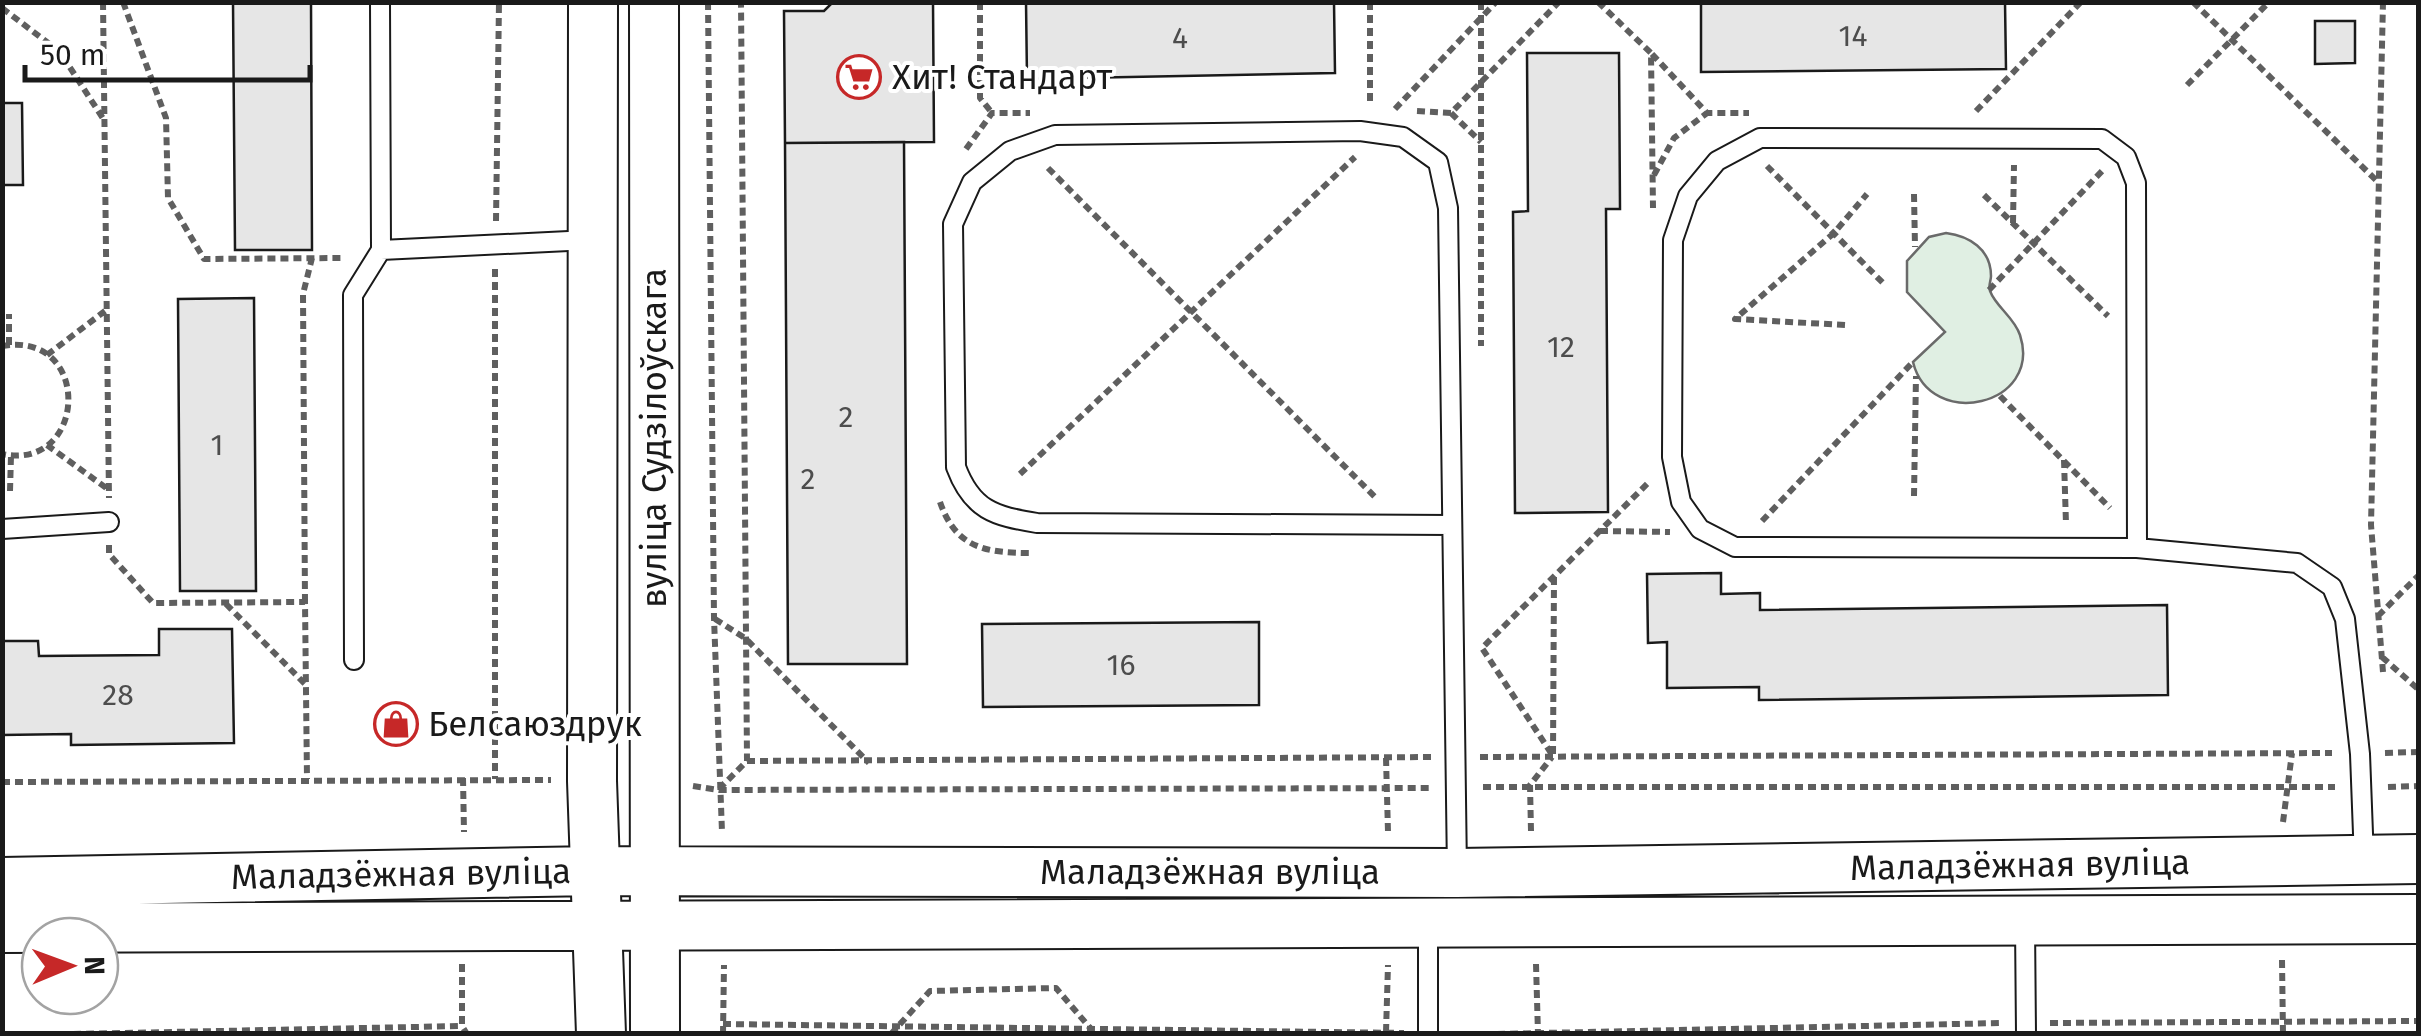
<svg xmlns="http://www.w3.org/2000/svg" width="2421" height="1036" font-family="'Fira Sans',sans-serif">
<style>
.green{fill:#e0efe3;stroke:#6a6a6a;stroke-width:2.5}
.building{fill:#e6e6e6;stroke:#1a1a1a;stroke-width:2.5}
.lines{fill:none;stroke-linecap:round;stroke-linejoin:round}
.lane-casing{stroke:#1a1a1a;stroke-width:22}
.secondary-casing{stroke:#1a1a1a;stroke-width:52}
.path{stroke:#5f5f5f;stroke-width:6;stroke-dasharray:8 5;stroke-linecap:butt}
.lane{stroke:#fff;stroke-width:18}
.secondary{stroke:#fff;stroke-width:48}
.labels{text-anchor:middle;stroke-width:8;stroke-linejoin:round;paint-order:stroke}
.number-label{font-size:30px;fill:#4d4d4d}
.poi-label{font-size:35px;fill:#1a1a1a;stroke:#fff;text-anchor:start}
.street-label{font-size:35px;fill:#1a1a1a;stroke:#fff}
</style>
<rect width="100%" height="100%" fill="#fff"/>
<!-- green -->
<path class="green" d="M1946,233C1969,236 1991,249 1991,276C1991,281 1988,286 1990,291C1996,307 2014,317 2020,335C2043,406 1930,431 1913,362L1945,332L1907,292V261L1929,237Z"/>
<!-- building -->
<path class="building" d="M233,2H311L312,250H235Z
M833,2H933L934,142L785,143L784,11H824Z
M1026,2H1334L1335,73L1027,79Z
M1701,2H2005L2006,69L1701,72Z
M2315,21H2355V63L2315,64Z
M1527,53H1619L1620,209H1606L1608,512L1515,513L1513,212L1528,211Z
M2,103H22L23,185H2Z
M904,142L907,664H788L785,143Z
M254,298L256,591H180L178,299Z
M1721,573V594L1760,593V610L2167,605L2168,695L1759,700V687L1667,688V642L1648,643L1647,574Z
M1259,622V705L983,707L982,624Z
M159,629H232L234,743L71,745V734L2,735V641H38L39,656L159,655Z
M404,713L406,733L388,735L386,714Z"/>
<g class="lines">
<!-- lane casing -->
<g class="lane-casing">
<path id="lane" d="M380,2L381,250L589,240
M1452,525L1037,523C994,516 972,510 956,467L953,224L972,182L1010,151L1055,135L1360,131L1403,137L1438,162L1448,208L1457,872
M2,529L109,522
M2137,548L2136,183L2126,157L2102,139L1760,138L1717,161L1688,196L1673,240L1672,457L1681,502L1700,529L1735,547L2137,548L2297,563L2332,587L2345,619L2360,754L2364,860
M354,660L353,295L381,250
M2025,924L2026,1034
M1428,1034V922"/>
</g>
<!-- secondary casing -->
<g class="secondary-casing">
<path id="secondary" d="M593,2L592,781L601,1034
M654,2L655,1034
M2,882L595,871L1457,873L2418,859
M2,928L2418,919"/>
</g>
<!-- path -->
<path class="path" d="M103,2L109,498
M123,2L166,118L168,198L204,259L344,258
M708,2L714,618L722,832
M980,2V98L992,113
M1370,2V106
M1481,2V346
M1598,2L1651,53L1653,208
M2193,2L2378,182
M2,8L60,52L104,120
M1652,54L1707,113H1749
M2187,85L2269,2
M1395,109L1496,2
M1417,111L1451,113L1559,2
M1976,111L2081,2
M1451,113L1481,142
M966,149L992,113H1030
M1767,166L1884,284
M1048,168L1375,497
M1654,175L1674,138L1707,113
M1914,194L1915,247
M1984,195L2108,316
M496,221L499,2
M2013,223L2014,165
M495,269V779
M1989,290L2103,170
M1845,325L1735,319L1834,233L1867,194
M9,345V314
M2,346C93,330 88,472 2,454
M47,355L105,311
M2000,396L2110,508
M47,445L109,490
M2064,460L2066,524
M1020,474L1355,157
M10,491L11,456
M1914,496L1916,376
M940,502C956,549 987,553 1032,553
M1762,521L1913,362
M1600,531L1670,532
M109,545V554L153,603L305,602L307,779
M1554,577L1553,756L1482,648L1648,483
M305,602L303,294L312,258
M226,604L305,684
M2378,616L2418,576
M715,619L745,638L869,763
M2382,657L2418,689
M2383,672L2371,525L2383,2
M2385,753L2418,752
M1480,757L2332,753
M1386,758L1388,832
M747,761L1432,757
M463,778L464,832
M2,782L551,780
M693,786L719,790L1430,788
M1483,787H2335
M2388,787L2418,786
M719,789L747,761L741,2
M2283,822L2292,753
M1531,831L1530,785L1552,757
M2282,960L2283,1034
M462,964V1026L467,1034
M1536,964L1538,1034
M2050,1023L2418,1021
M723,1024L1404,1033
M1386,1032L1388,965
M73,1034L462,1026
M723,1034L724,965
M891,1034L930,991L1056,988L1091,1029
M1497,1034L2002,1023"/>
<!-- lane -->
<use href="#lane" class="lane"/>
<!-- secondary -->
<use href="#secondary" class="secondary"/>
</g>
<!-- icons -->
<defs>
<g id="supermarket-ring" transform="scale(2.25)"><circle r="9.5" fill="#fff" stroke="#c62828" stroke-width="1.5"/><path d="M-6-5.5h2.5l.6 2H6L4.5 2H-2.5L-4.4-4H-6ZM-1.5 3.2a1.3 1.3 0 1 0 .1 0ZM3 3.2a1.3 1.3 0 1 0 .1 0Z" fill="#c62828"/></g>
<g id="shop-ring" transform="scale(2.25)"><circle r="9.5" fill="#fff" stroke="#c62828" stroke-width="1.5"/><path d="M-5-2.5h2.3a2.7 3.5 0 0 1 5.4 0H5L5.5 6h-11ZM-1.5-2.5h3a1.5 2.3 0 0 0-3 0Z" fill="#c62828"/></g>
</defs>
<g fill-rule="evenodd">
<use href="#supermarket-ring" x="859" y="77"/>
<use href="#shop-ring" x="396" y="724"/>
</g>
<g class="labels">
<!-- number labels -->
<g class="number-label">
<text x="1853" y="46">14</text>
<text x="1180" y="48">4</text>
<text x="1561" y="357">12</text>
<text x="846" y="427">2</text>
<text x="217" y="455">1</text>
<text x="808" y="489">2</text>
<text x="1121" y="675">16</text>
<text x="118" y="705">28</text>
</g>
<!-- poi labels -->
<g class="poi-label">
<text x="892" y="89">Хит! Стандарт</text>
<text x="428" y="736">Белсаюздрук</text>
</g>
<!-- street labels -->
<g class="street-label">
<text transform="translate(654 438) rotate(-90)" y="12">вуліца Судзілоўскага</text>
<text transform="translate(2020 865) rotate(-1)" y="12">Маладзёжная вуліца</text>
<text x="1210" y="884">Маладзёжная вуліца</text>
<text transform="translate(401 874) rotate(-1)" y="12">Маладзёжная вуліца</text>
</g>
</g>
<!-- border -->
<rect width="2421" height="1036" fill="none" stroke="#1a1a1a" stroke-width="10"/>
<!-- north arrow -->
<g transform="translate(70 966) rotate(89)"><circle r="48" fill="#ffffff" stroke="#a3a3a3" stroke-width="2.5"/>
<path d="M0-8L18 38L0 25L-18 38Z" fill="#c62828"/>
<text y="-15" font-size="28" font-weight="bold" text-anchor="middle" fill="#1a1a1a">N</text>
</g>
<!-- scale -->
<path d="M25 65v15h285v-15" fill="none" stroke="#1a1a1a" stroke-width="5"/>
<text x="40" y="65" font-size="30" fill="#1a1a1a" stroke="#ffffff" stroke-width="8" paint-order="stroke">50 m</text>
</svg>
